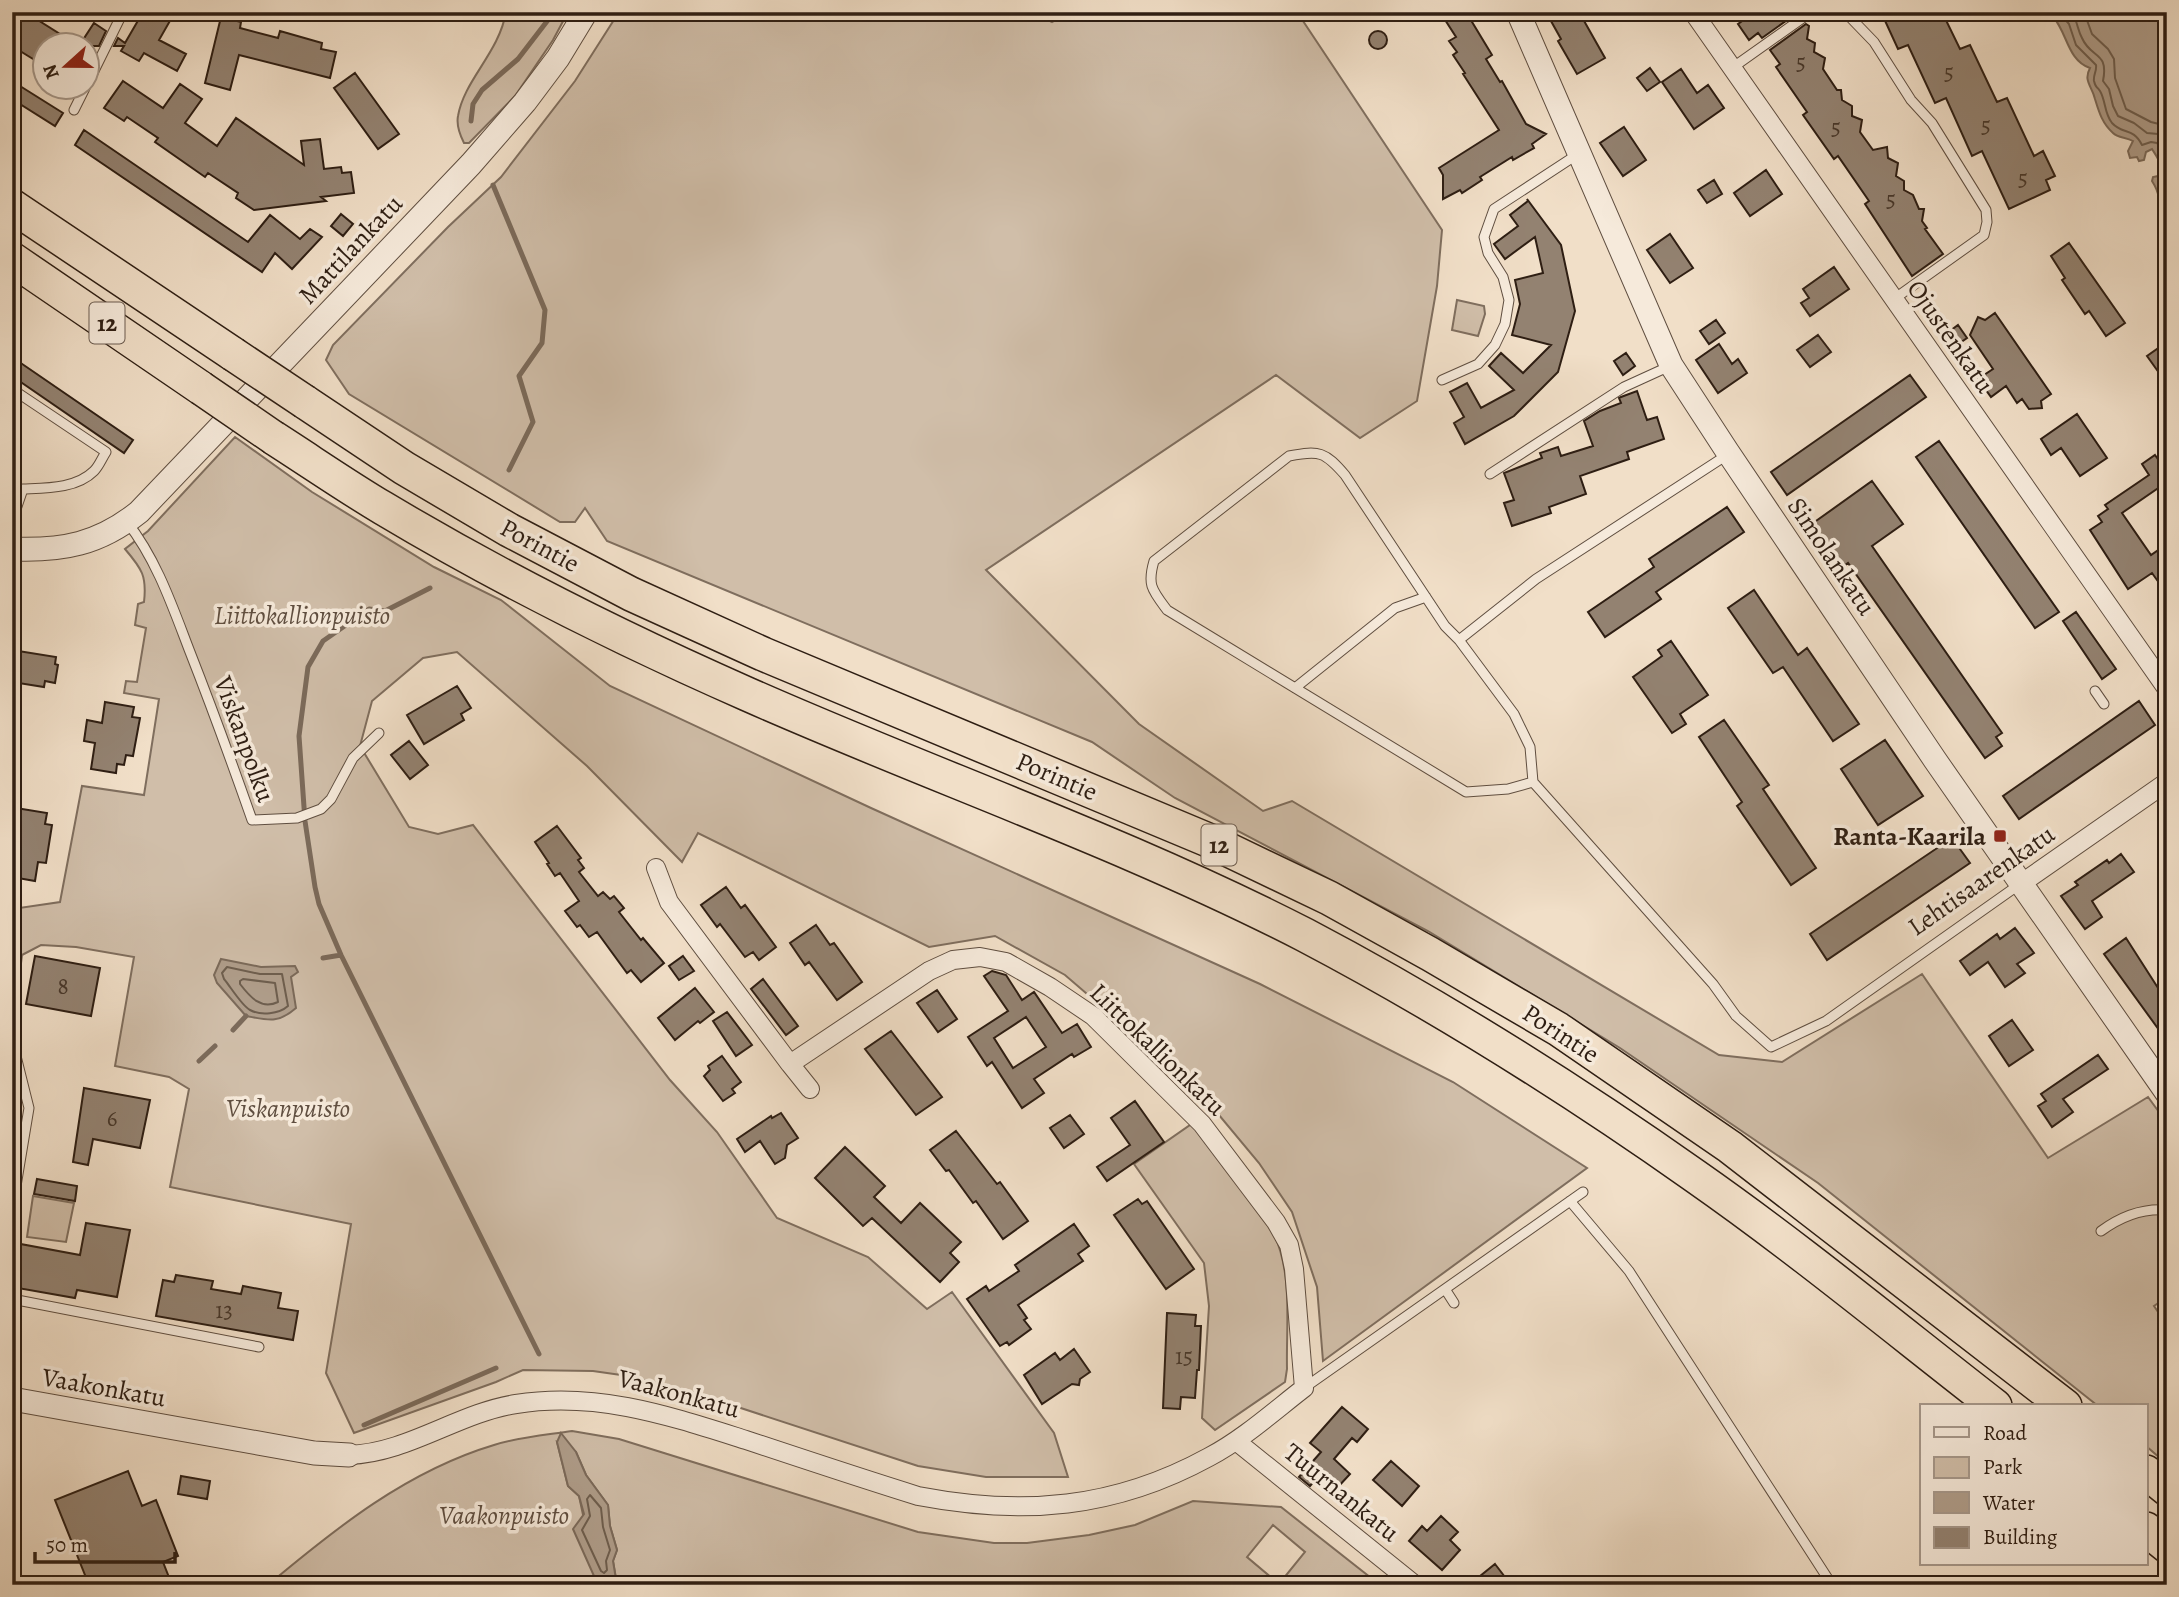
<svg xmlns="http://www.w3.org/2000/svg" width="2179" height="1597" font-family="Alegreya,serif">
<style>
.green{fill:#d0bea9;stroke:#7f6e5e;stroke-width:2;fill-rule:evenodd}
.water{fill:#af9d8a;stroke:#7b6a5a;stroke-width:2}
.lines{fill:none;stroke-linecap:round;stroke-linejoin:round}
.shore{stroke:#6e5e4e;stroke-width:2}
.stream{stroke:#7b6a5a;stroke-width:5}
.building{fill:#938271;stroke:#2e1e13;stroke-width:2;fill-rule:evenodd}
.service-casing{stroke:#5f4e40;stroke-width:11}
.minor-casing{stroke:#5f4e40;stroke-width:20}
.tertiary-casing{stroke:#5f4e40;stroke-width:25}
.motorway-casing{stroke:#2e1e13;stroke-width:36}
.service{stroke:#f6eadb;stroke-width:9}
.minor{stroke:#f6eadb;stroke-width:18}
.tertiary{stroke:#f6eadb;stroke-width:23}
.motorway{stroke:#f1dfc8;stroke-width:33}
.motorway-bridge-casing{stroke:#2e1e13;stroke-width:36;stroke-linecap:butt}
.motorway-bridge{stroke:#f1dfc8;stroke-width:33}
.poi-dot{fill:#8f2418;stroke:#f6eadb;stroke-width:2.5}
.labels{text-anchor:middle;stroke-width:7;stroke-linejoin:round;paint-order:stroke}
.number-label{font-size:23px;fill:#47372a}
.shield{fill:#f6eadb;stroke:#6a5b4f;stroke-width:2}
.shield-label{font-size:24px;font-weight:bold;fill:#2e1e13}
.street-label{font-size:26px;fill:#2e1e13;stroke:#f6eadb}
.park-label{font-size:26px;font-style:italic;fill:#5f4e40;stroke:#f6eadb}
.poi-label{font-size:26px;font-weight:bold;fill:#2e1e13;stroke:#f6eadb;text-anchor:end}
</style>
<rect width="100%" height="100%" fill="#f1dfc8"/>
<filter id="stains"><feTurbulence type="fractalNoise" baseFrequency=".00286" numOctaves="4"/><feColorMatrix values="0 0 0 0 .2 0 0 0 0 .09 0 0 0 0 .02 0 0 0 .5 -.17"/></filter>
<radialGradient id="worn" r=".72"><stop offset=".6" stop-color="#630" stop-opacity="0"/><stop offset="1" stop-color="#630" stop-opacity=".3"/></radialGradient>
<!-- green -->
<path class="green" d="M506,12H568L553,40L515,96L469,143H464C460,135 456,126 458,116C464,80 499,53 506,12Z
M619,12H1032L1052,22L1069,12H1297L1442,230L1437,286L1417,401L1360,438L1276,375L986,570L1139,724L1263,811L1292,801L1719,1055L1782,1062L1922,974L2048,1158L2148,1097L2167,1123V1297L2154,1306L2167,1325V1464L2146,1446V1406H2098L1818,1183L1620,1048L1428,931L1175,798L1092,742L607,541L585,508L575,522H560L349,394L326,360L333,345L448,227L501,177L575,81Z
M1457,300L1484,306L1485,314L1478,336L1452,330Z
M235,437L312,492L434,567L501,600L610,686L871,808L1260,984L1453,1082L1587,1168L1323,1361L1317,1287L1292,1212L1259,1163L1214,1109L1172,1067L1065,975L995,936L929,947L698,833L682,862L587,766L457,652L423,658L372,701L360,746L409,827L438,834L473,825L670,1080L717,1132L777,1218L868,1257L927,1309L952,1292L1054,1433L1068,1477H986L918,1466L698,1394L628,1376L593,1371L523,1370L496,1382L354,1433L326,1373L351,1224L170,1187L189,1089L169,1077L115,1066L134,957L76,947L41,945L22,955L16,1005L12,1006V909L60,902L82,786L144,795L159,699L124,693L126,681L137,682L146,628L135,625L138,604L144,602C147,576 142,569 125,549L148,531Z
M1193,1123L1274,1234C1293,1275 1286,1325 1287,1369L1285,1382L1215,1430L1202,1418L1209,1306L1204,1263L1134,1164Z
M33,1196L74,1203L66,1242L27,1237Z
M572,1431L619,1439L918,1532L994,1543H1027L1089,1535L1135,1525L1193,1501L1281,1507L1380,1585H617L613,1561L617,1550L610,1526L608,1505L586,1475L576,1452L557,1442L568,1486L579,1496L598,1585H268C336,1528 407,1471 494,1445C519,1437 546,1435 572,1431ZM1273,1525L1305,1552L1279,1584L1247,1557Z"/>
<!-- water -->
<path class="water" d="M2044,12H2167V239L2158,226C2158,207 2163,198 2152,181L2153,177L2158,176C2164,165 2157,157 2152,149L2146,152L2144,160L2139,161L2137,157L2130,158L2128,151L2133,141C2126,137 2118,138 2113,133C2102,123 2099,112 2095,99C2092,86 2083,81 2090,68C2068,61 2067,33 2054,18L2047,17Z
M221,959L261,967L295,966L298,972L291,977L296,1008C278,1024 268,1020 246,1016L217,983L214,975Z
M561,1433L576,1452L586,1475L608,1505L610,1526L617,1550L613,1561L617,1585H598L573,1529L584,1514L579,1496L568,1486L557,1442Z"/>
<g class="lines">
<!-- shore -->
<path class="shore" d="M2059,12L2069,24L2076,45L2096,65C2097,71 2093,75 2094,81C2096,89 2096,85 2100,91C2106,101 2104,113 2112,123C2123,135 2133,127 2142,145L2151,142L2157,143L2167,158
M2071,12C2078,21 2077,29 2082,38C2091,59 2109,51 2103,81L2109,89L2113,106L2118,116L2134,123L2147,133L2158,134L2167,140
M2084,12L2092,34L2108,49L2114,59L2115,78L2126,109L2151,122L2167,126
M227,967L260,974H282L288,1006C279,1014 261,1016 250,1010C242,1006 230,986 224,979L222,973Z
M243,979L275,983L278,1002C261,1010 250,997 240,984V981Z
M590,1495L601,1508L603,1527L610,1550L606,1561L607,1570L604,1573L601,1571L582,1530L590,1516L587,1499Z"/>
<!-- stream -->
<path class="stream" d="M471,121L473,104L482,90L518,59L548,20L551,12
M493,185L545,310L542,343L519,376L533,422L509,470
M430,588L385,611L369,609L323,641L308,667L299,736L305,821L315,887L319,904L341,955L539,1354
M323,958L341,955
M233,1030L246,1016
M199,1061L215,1046
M364,1425L496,1368"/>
</g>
<!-- building -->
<path class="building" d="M12,12H25L79,46H46V67L12,46Z
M143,12H175L159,40L186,54L177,71L144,53L139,61L121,51L124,46H114L118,38L125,43Z
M1440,12H1466L1492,55L1486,59L1500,82L1502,81L1526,124L1546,134L1532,144L1534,148L1513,160L1512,157L1480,177L1482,180L1462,193L1460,190L1443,199V175L1439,168L1499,130L1463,74L1465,73L1453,55L1457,52L1449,41L1456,37Z
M1566,12H1579L1605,58L1577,74L1558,41L1561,39L1551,21Z
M1755,12H1776L1790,18L1762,38L1758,33L1749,40L1738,24Z
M1881,12H1942L1960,49L1970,45L1997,102L2007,98L2034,156L2043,151L2055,176L2046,180L2050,190L2009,209L1982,151L1972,156L1946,98L1935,103L1908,45L1898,49Z
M221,17L241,22L240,28L278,38L280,31L322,43L321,49L336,52L330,78L239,55L230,90L205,83Z
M94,23L106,31L99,46H79Z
M1806,24L1809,26L1807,39L1815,43L1814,52L1825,58L1823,69L1837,90H1841L1842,100L1852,106V116L1862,120L1860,132L1873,150L1887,147L1888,158L1898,163L1896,176L1904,181V190L1913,195L1919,209H1924L1922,221L1927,228L1925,229L1943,254L1912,276L1865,204L1869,201L1838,156L1834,159L1803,115L1807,112L1776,67L1780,64L1770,50Z
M1369 40a9 9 0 1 1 18 0a9 9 0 1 1-18 0Z
M1650,68L1660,82L1647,91L1637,78Z
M1681,69L1697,93L1708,85L1724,108L1694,129L1662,82Z
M355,73L399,134L378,149L334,88Z
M12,81L63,113L55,126L12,99Z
M123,81L163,108L180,84L202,99L185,123L217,146L236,118L304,165L301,141L320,139L324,169L341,167L342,173L351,172L354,193L321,197L326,201L254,210L236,198L238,193L208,173L205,177L155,142L158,138L127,117L124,121L104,108Z
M1624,127L1646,160L1623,176L1600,143Z
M84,130L248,242L270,215L300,239L310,229L322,237L292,269L275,253L262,272L75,145Z
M1766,170L1782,194L1750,216L1734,193Z
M1714,180L1722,194L1707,203L1698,190Z
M1527,199L1561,245L1575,311L1558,372L1514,416L1465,444L1454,423L1464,417L1450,392L1467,383L1481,408L1514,390L1489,366L1501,353L1523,373L1551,345L1512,335L1520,304L1515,280L1543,273L1535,237L1505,259L1494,244L1518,226L1510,215L1528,201Z
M341,214L353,224L343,236L331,226Z
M1670,234L1693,268L1670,283L1647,250Z
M2069,243L2125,323L2106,336L2089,311L2085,314L2062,280L2065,278L2051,256Z
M1834,267L1849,289L1810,316L1801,303L1809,298L1803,289Z
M1995,313L2051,394L2041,401L2042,408L2029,409L2022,399L2017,403L2006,386L1991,397L1978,379L1993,369L1970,335L1978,317L1985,320Z
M1716,320L1725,333L1709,344L1700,331Z
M1958,325L1967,338L1954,347L1946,334Z
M1818,335L1831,352L1810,367L1797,350Z
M2167,342V384L2147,356Z
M1719,344L1732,364L1738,359L1747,373L1718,393L1696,360Z
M1626,353L1635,366L1623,375L1614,361Z
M12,357L133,440L124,453L12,376Z
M1910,375L1926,397L1787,495L1771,472Z
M1637,391L1647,420L1657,417L1664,439L1627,452L1629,459L1580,476L1586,494L1549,507L1551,513L1512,526L1504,503L1514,500L1504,473L1542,458L1540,453L1558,447L1561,456L1593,446L1584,421L1600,411L1621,403L1619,398L1621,397Z
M2077,414L2107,458L2080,476L2061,448L2051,455L2041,439Z
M1939,441L2059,612L2035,628L1916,457Z
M2155,455L2167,472V482L2122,513L2151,555L2167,544V594L2152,573L2128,589L2090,530L2102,522L2098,516L2108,509L2105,505L2149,475L2142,464Z
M1872,481L1903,524L1872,546L2002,733L1996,737L2002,746L1985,758L1848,563L1840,569L1809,526Z
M1727,507L1744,532L1656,592L1661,599L1605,637L1588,612L1654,567L1649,559Z
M1754,590L1798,655L1807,648L1859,724L1833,741L1783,667L1773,673L1728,608Z
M2076,612L2116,669L2102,679L2063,621Z
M1671,641L1708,695L1680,714L1686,724L1672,733L1633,677L1662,656L1658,650Z
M12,650L56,657L55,664L58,665L55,683L45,681L44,687L12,682Z
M457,686L471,708L461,714L464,720L424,744L407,715Z
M2139,701L2155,725L2019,819L2003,796Z
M105,702L134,707L132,717L140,718L133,756L126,755L124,765L117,764L116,773L91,769L95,743L84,741L87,720L102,723Z
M1724,720L1769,785L1763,789L1816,868L1791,885L1737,806L1742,802L1699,737Z
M1885,740L1923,796L1878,825L1841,769Z
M409,741L428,765L410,779L391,755Z
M16,808L47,813L45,824L52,825L46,863L38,862L35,881L12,877V830Z
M557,826L581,858L578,860L584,868L579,872L598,896L603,892L610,899L614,896L624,908L619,912L641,940L643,938L664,963L641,982L631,970L627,973L597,932L589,937L580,925L577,927L565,911L579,901L560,873L555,876L547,864L549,863L535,842Z
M1952,838L1970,863L1827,960L1810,934Z
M2121,854L2134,872L2092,901L2102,917L2085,929L2061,896L2078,885L2075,882L2107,860L2109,863Z
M726,887L741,908L745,905L776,947L759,960L753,952L745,957L720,924L717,927L701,905Z
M816,925L830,945L834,943L862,982L837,1000L809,962L805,965L790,943Z
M2015,928L2034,953L2017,964L2025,973L2005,987L1988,962L1970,975L1960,961L1997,934L2000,939Z
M2126,938L2167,1002V1041L2104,954Z
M35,956L100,968L91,1016L26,1004Z
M683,956L694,971L679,980L669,966Z
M992,971L1006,975L1022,1000L1034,992L1062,1033L1077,1024L1091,1047L1074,1057L1072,1054L1034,1079L1044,1093L1022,1108L992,1062L987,1066L968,1037L1008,1011L984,976ZM1026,1017L1046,1047L1013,1068L994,1038Z
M763,979L798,1026L786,1035L751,989Z
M695,988L714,1012L700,1023L698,1021L675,1040L658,1018Z
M937,990L957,1019L938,1032L917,1003Z
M727,1012L752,1045L736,1056L713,1021Z
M2012,1020L2033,1050L2009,1066L1989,1036Z
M891,1031L942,1097L916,1115L865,1049Z
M2098,1055L2108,1069L2063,1099L2073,1112L2052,1127L2038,1106L2046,1101L2041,1094Z
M722,1056L741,1082L732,1089L735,1093L723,1101L704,1076L710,1070L708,1066Z
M84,1088L150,1100L140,1148L93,1139L88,1165L73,1162Z
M1135,1101L1164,1142L1107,1181L1097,1167L1130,1145L1111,1118Z
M781,1113L798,1138L787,1145L785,1158L775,1164L760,1141L745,1152L737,1139L771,1116L772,1118Z
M1070,1115L1084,1134L1064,1148L1050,1128Z
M956,1131L997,1184L1000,1182L1028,1221L1003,1239L976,1201L973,1203L949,1170L946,1171L930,1150Z
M845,1147L885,1186L874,1197L901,1223L920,1203L961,1242L950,1253L959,1262L940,1282L872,1218L863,1226L815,1178Z
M37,1179L77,1186L75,1201L34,1194Z
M1138,1199L1142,1204L1147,1201L1194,1269L1166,1289L1114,1215Z
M86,1223L130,1230L117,1297L77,1290L75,1298L12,1287V1259L15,1243L80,1255Z
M1074,1224L1089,1246L1078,1254L1083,1261L1018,1305L1027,1318L1024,1320L1031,1329L1009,1345L1007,1342L1000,1346L967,1299L986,1286L989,1291L1019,1271L1015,1265Z
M176,1275L213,1281L211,1289L241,1294L243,1286L281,1293L278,1308L298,1311L293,1340L156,1316L163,1280L174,1282Z
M1167,1313L1196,1315L1195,1326H1201L1199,1370H1197L1195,1398L1181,1397L1180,1409L1163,1408Z
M1074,1349L1090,1372L1080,1379L1079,1385L1072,1384L1042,1404L1024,1375L1055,1353L1060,1360Z
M1342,1407L1368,1429L1357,1442L1352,1438L1334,1459L1350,1474L1337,1488L1321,1473L1310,1486L1299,1477L1321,1452L1310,1443Z
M1391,1461L1419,1486L1402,1506L1373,1480Z
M128,1471L142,1506L156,1500L178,1556L163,1562L172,1585H89L55,1500Z
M181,1476L210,1481L207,1499L178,1494Z
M1441,1516L1458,1532L1450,1540L1460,1550L1442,1570L1409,1541L1422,1526L1427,1531Z
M1495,1564L1511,1585H1469Z"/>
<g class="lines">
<!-- service casing -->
<g class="service-casing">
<path id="service" d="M1845,12L1874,42L1911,100L1932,123L1986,210L1987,222L1984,235L1894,299
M1732,68L1811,12
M88,83L123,12
M74,110L85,88
M1442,380L1478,364L1495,345L1505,324L1509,300L1503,277L1488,253L1484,237L1494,209L1578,154
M12,389L106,452C102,458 99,466 94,471C76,489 45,488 23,489L12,521
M1727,455L1536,579L1459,640L1514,714L1530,747L1533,782L1713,984L1736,1016L1771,1047L1826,1021L2020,884
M1490,474L1624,387L1670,366
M127,522C157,560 173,608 190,652C212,708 232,763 252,820L297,818L321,809L331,799L353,758L379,733
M1459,640L1445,626L1345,475C1325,452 1320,450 1289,456L1154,561C1147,585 1152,590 1167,610L1466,792L1508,789L1533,782
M1295,688L1395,608L1426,597
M2095,691L2104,704
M12,1040L29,1108L12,1210
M1570,1201L1629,1271L1832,1585
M2101,1231C2120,1217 2143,1208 2167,1210
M1445,1289L1454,1303
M12,1299L259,1347
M1304,1388L1583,1192"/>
</g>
<!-- minor casing -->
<g class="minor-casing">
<path id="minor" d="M1693,12L2167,689
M2022,883L2167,782
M790,1064L810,1089
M1236,1441L1415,1585
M349,1455C408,1453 458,1413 516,1404C597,1391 670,1416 746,1440C803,1459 860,1478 918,1496C1023,1516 1114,1509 1209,1457C1243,1439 1273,1412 1304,1388L1294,1269L1289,1245L1276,1222L1202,1124L1093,1016L1050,987L1006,962L980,957L953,960L929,971L790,1064L669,902L656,868"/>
</g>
<!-- tertiary casing -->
<g class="tertiary-casing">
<path id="tertiary" d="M1518,12L1671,365L1727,451L1935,760L2167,1093
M12,549C63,551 99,544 139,512L471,164L525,102L558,58L586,12
M12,1399L314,1453L349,1455"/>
</g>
<!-- motorway casing -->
<g class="motorway-casing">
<path id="motorway" d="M12,206L233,354
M12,259L201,388
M305,402L404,468L509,530L631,594L763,654L1208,840L1329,898L1430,954L1558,1029L1730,1147L2065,1406
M274,438C310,461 346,486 383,508C500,578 622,639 747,694C932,776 1124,842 1305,935C1440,1006 1570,1088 1695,1176C1798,1248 1896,1329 1995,1406
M2146,1472L2167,1489
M2146,1529L2167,1546"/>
</g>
<!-- service -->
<use href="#service" class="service"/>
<!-- minor -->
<use href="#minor" class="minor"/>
<!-- tertiary -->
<use href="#tertiary" class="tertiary"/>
<!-- motorway -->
<use href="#motorway" class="motorway"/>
<!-- motorway-bridge casing -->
<g class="motorway-bridge-casing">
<path id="motorway-bridge" d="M233,354L305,402
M201,388L274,438"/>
</g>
<!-- motorway-bridge -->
<use href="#motorway-bridge" class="motorway-bridge"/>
</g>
<!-- markers -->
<rect class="poi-dot" x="1993" y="829" width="14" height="14" rx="3.5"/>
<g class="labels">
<!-- number labels -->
<g class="number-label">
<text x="1801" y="70">5</text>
<text x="1949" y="80">5</text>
<text x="1986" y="133">5</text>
<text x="1836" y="135">5</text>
<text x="2023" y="186">5</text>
<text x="1891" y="207">5</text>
<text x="63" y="994">8</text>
<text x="112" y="1126">6</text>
<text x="224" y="1318">13</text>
<text x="1184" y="1364">15</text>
</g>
<!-- shield labels -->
<g class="shield">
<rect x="89.5" y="302.5" width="35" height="41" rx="5"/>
<rect x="1201.5" y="824.5" width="35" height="41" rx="5"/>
</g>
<g class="shield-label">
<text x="107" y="331">12</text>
<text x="1219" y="853">12</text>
</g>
<!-- street labels -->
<g class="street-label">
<text transform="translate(350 249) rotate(-47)" y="9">Mattilankatu</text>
<text transform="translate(1951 336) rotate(55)" y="9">Ojustenkatu</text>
<text transform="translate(540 545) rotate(28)" y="9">Porintie</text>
<text transform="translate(1832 556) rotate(56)" y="9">Simolankatu</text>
<text transform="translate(245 739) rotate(70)" y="9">Viskanpolku</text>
<text transform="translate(1057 776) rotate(23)" y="9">Porintie</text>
<text transform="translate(1981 880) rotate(-35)" y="9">Lehtisaarenkatu</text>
<text transform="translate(1561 1033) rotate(33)" y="9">Porintie</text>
<text transform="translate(1158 1049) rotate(44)" y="9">Liittokallionkatu</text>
<text transform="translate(104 1387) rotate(10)" y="9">Vaakonkatu</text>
<text transform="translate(679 1393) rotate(15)" y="9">Vaakonkatu</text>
<text transform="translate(1342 1492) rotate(39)" y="9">Tuurnankatu</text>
</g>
<!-- park labels -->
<g class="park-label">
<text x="302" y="624">Liittokallionpuisto</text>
<text x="288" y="1117">Viskanpuisto</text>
<text x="504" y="1524">Vaakonpuisto</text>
</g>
<!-- poi labels -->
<g class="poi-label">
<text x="1986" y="845">Ranta-Kaarila</text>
</g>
</g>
<!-- margin -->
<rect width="2179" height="1597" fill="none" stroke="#f1dfc8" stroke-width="42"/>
<rect x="14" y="14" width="2151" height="1569" fill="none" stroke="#2e1e13" stroke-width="3.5"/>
<rect x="21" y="21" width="2137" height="1555" fill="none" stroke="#2e1e13" stroke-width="2"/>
<!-- legend -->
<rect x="1920" y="1404" width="228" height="161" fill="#f6eadb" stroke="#a6988b" stroke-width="2"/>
<rect x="1934" y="1427" width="35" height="10" fill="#f6eadb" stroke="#a6988b" stroke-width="2"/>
<text x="1983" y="1440" font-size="21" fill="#2e1e13">Road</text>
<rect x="1934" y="1457" width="35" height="21" fill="#d0bea9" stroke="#a6988b" stroke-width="2"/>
<text x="1983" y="1474" font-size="21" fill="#2e1e13">Park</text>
<rect x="1934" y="1492" width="35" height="21" fill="#af9d8a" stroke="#a6988b" stroke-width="2"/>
<text x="1983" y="1510" font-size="21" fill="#2e1e13">Water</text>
<rect x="1934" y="1527" width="35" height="21" fill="#938271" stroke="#a6988b" stroke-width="2"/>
<text x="1983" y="1544" font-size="21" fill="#2e1e13">Building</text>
<!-- north arrow -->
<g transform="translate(66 66) rotate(249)"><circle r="33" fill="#f6eadb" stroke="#a6988b" stroke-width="2"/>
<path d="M0-5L12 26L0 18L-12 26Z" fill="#8f2418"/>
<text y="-10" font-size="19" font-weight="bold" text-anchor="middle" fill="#2e1e13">N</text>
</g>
<!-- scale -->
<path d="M35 1552v10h140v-10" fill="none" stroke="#2e1e13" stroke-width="3.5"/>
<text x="46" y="1552" font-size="21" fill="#2e1e13" stroke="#f6eadb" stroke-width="5" paint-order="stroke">50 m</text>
<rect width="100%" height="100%" filter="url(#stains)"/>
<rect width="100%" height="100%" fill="url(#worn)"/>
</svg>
